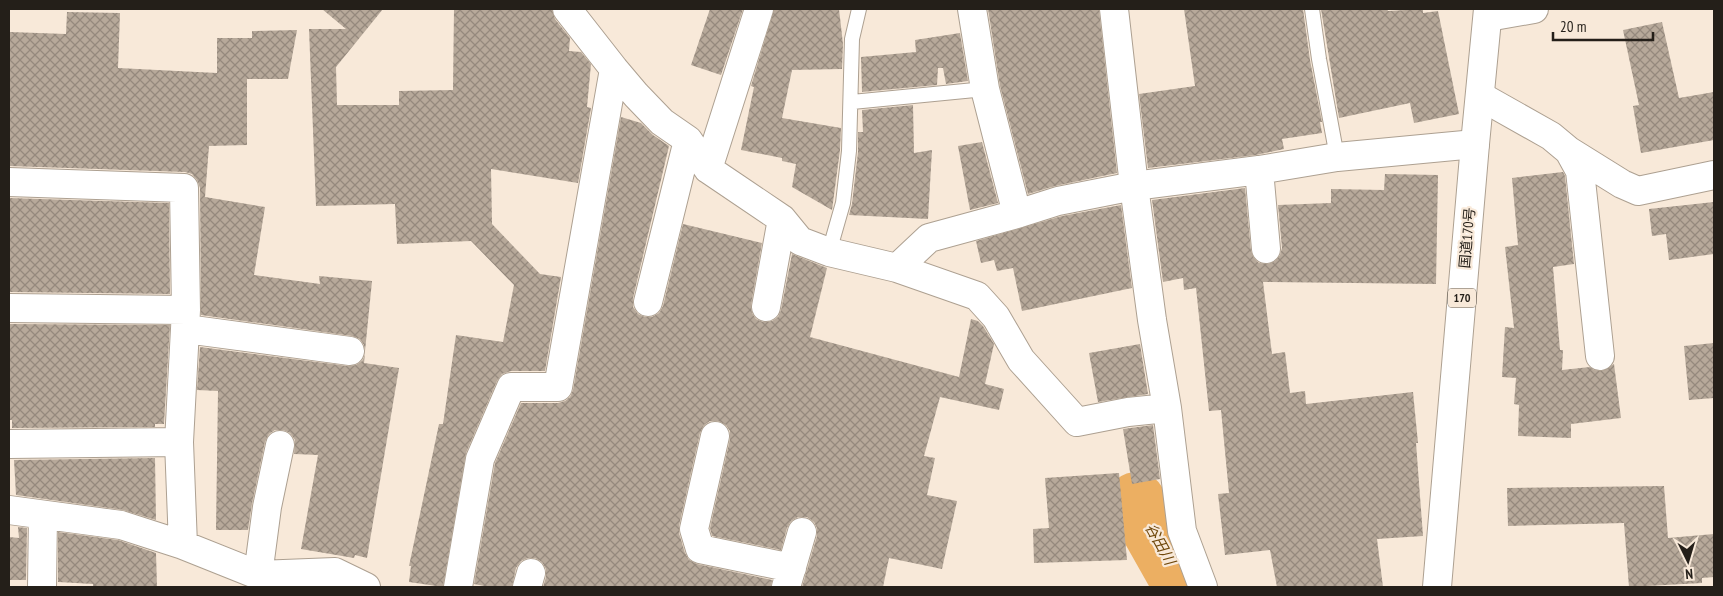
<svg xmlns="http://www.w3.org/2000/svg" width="1723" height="596" font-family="'PT Sans Narrow','Noto Sans JP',sans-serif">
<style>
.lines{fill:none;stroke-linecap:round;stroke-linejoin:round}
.river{stroke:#ecaf62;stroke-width:60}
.building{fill:url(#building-cross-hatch)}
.service-casing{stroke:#ada091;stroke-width:16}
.minor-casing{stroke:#ada091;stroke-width:30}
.trunk-casing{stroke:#ada091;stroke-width:30}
.service{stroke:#fff;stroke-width:14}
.minor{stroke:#fff;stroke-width:28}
.trunk{stroke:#fff;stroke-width:28}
.labels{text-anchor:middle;stroke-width:4.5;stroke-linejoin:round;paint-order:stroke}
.shield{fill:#f8e9d9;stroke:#645c53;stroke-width:1}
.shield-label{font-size:12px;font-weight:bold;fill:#241f19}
.street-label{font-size:14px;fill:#241f19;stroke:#f8e9d9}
.water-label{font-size:15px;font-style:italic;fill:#6f470a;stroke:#f8e9d9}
</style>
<defs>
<pattern id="building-cross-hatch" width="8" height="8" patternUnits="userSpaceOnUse" patternTransform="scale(1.25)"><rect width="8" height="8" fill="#b7a99a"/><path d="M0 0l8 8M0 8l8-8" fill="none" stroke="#95897d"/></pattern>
</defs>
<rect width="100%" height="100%" fill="#f8e9d9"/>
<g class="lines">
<!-- river -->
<path class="river" d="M1136,502L1184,587"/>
</g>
<!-- building -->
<path class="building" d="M322,9H383L336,67L337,105H399V91L453,90L454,9H552L555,19L570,38L569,51L581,52L591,64L587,107L591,108L578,183L491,169L492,224L540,274L561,277L545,371H511L502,374L497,381L466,453L443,587L409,582L411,566H409L439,424H443L456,335L503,342L514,285L471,241L397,244L395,204L316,206L309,29H346Z
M710,9H743L721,75L691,65Z
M774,9H839L843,44L842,69L792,70L782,118L841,128L840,150L832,210L792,187L796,164L782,161V158L741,150L754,87L751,86Z
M988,9H1099L1117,173L1055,186L1028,194L1000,86Z
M1184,9H1303L1310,60L1322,122H1320L1322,133L1282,139L1284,149L1256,155L1148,168L1139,94L1195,86Z
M1321,9H1387L1388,11L1423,9V13L1438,11L1459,114L1414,123L1410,103L1339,118Z
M67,12L120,13L118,68L217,73V38H252V31L297,30L288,79H247V145L209,146L205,197L265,207L254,275L320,284L319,276L372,281L365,351L364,345L360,339L352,336L201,315L200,188L197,180L192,174L185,172L9,166L10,32L66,34Z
M1662,22L1679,98L1714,92V140L1641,153L1633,106L1639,105L1623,30Z
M960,33L968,81L946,84L943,68H938L937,85L862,92L861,57L916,52L915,40Z
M913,105L914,153L932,150L928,219L849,215L852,204L858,152V132H863L862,110Z
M621,117L641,123L653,135L669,146L633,298V307L638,314L645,317H652L659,313L663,306L683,224L762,243L751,305L752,313L756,319L763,322L772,321L778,317L781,310L792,254L827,268L810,337L959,377L971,319L978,321L983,326L994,344L985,384L1004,389L999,410L940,397L924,456L935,458L927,495L957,501L942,569L889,558L883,587H802L817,536V528L814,522L807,517H798L791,521L787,528L781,550L712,536L710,528L730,439V431L726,425L718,421H710L704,425L700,433L679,526V533L685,553L689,560L697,564L772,580L771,587H543L546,577V569L542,562L535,558H528L521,561L516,568L512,587H489L474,584L495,463L521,403H558L565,401L570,397L573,390Z
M982,142L998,203L970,210L958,146Z
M1563,172L1565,176L1574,264L1553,267L1560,350H1563L1562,370L1590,367L1594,370L1602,371L1614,364L1621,418L1571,424V438L1518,436L1519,405L1514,404L1516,378L1502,377L1505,327L1514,328L1505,247L1518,245L1512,178Z
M1385,174L1438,175L1436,284L1263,282L1272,354L1285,352L1290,393L1305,391L1306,404L1413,392L1418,443H1416L1423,536L1377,539L1383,587H1277L1270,550L1225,555L1218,494L1229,493L1221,410L1209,411L1196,288L1184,290L1183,278L1163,282L1152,200L1245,188L1251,251L1254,258L1259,263L1268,264L1275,261L1280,255L1282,248L1278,205L1331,203V189L1384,190Z
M9,198L169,203L170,294L9,292Z
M1714,202V254L1669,260L1666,234L1652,236L1649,209Z
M1121,205L1132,288L1022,311L1013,268L997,271L994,260L981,263L976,241L1062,216Z
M9,324L170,325L164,424H155V427L12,428V420H9Z
M1714,343V398L1689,400L1684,346Z
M1140,344L1148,394L1098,402L1089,353Z
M200,347L348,366L356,365L362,361L365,355L364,363L399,368L367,558L355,555L354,558L301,549L318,455L294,454L295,440L290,433L283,430H275L269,434L265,442L252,504L248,530H216L218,391L197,390Z
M1153,425L1160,479L1132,484L1123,429Z
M155,458L156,520L123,510L16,495L14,460Z
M1119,473L1127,560L1034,563L1033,529L1049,528L1045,478Z
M1664,486L1668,538L1714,534V577L1702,578V583L1629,587L1624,523L1508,526L1507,488Z
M18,527L27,528L26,580H9V537L19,538Z
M58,532L118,540L156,553L157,587H110L93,586V584L58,582Z"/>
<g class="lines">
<!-- service casing -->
<g class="service-casing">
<path id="service" d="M1312,9L1319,59L1337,157
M852,102L985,89
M829,252L843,203L849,151L852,39L859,9"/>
</g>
<!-- minor casing -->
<g class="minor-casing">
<path id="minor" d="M567,9L614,69L636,95L662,122L688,140L708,169L782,219L800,241L829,252L897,268L977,296L996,317L1021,360L1077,422L1128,412L1167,408
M972,9L985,89L1017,214
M1114,9L1134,186L1152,320L1167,408L1182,531L1203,587
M1488,17L1534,9
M1480,96L1551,136L1569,151L1580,171L1600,356
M1569,151L1622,184L1638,191L1714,175
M708,169L759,9
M1259,170L1266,249
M9,182L184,188L186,310L179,442L183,545
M897,268L929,238L1017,214L1058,201L1134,186L1259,170L1337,157L1475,144
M648,302L688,140
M766,307L782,219
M9,308L186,310
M186,329L350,351
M715,436L694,529L700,549L792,568
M9,444L179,442
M9,510L121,525L183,545L258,575L335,572L366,587
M258,575L267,507L280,445
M42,587L43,515
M458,587L480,459L511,387H558L614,69
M527,587L531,573
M786,587L802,532"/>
</g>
<!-- trunk casing -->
<g class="trunk-casing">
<path id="trunk" d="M1437,587L1475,144L1488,9"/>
</g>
<!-- service -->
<use href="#service" class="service"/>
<!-- minor -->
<use href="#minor" class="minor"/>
<!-- trunk -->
<use href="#trunk" class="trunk"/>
</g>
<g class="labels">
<!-- shield labels -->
<rect class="shield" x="1448" y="288.5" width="28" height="19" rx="4"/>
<g class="shield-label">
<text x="1462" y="302">170</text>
</g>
<!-- street labels -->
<g class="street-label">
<text transform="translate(1467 238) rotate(-85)" y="5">国道170号</text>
</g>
<!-- water labels -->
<g class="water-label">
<text transform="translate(1160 544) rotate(61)" y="5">谷田川</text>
</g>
</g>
<!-- border -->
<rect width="1723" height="596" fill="none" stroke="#241f19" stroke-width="20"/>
<!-- north arrow -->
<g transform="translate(1688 561) rotate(175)" stroke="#f8e9d9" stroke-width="4" paint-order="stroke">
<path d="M0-4L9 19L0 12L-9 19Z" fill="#241f19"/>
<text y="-8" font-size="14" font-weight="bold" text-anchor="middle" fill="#241f19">N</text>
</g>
<!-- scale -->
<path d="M1553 32v8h100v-8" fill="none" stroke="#241f19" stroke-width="2.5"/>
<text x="1560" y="32" font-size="15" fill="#241f19" stroke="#f8e9d9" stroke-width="4" paint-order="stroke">20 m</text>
</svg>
